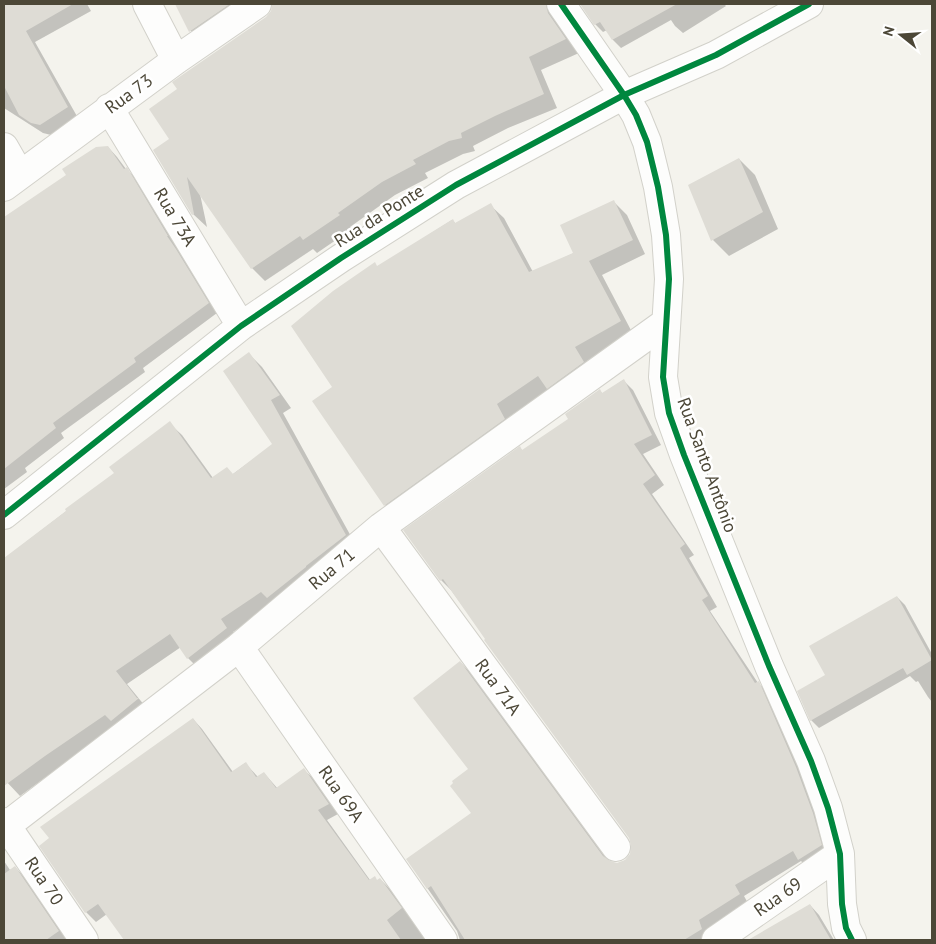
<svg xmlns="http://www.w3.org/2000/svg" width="936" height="944" font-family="'PT Sans',sans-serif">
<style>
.shadow{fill:#0003}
.building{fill:#dedcd5}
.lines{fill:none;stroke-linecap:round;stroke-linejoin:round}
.minor-casing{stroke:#d2d1ca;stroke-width:30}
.minor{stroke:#fdfdfc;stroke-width:28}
.cycleway-casing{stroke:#fff;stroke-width:9}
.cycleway{stroke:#00873e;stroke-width:6}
.labels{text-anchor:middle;stroke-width:5;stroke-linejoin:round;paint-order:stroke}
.street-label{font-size:18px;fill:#4c4737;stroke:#fff}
</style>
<rect width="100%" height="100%" fill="#f4f3ed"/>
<!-- shadow -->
<path class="shadow" d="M4,4H87L91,11L35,42L78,118L51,135L43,133L4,108Z
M176,4H249L200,39L189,29Z
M297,4H533L535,8L543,4H547L559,15L579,53L541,70L557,108L508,128L473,146L475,151L463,154L425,173L428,178L395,195L350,227L352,229L317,253L313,249L265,281L252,268L200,194L207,227L193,214L154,150L171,140L179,89L247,31Z
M581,4H724L726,6L683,33L675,26L671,20L621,48L613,40L607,30L603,32L595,24Z
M108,147L117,157L126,169L136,178L177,245L176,246L185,260L217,313L143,368L145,372L61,433L64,438L25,468L27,472L4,489V219Z
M739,159L755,175L778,229L729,256L713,240Z
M614,202L627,215L645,254L602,275L633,334L587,361L596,376L550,390L509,417L518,432L398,518L385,505L334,387L378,267L452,220L456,224L490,205L504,218L533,272L574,253Z
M249,354L262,367L291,408L283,413L358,549L233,632L239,641L201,671L188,658L181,647L127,684L145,706L119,727L57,769L20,796L4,779V559L116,473L169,423L182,435L213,478L233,474L273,445Z
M623,380L633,390L661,445L643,454L664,485L652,494L694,555L689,558L717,607L710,611L758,683L768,692L806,778L831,855L809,869L801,861L744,896L749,905L710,940H460L457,931L408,860L473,814L460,662L470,672L609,862L617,864L626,860L631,854L633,846L630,837L487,639L451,590L441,580L405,531L520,448L523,451L570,419L600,391L603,394Z
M897,597L905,605L932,654V702L928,697L918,681L916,682L910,676L819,728L811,720L827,675Z
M193,719L202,729L233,772L245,763L258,777L264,773L278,789L304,770L314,779L338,814L327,820L370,880L378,881L380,879L390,889L426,940H125L107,914L96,922L86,912Z
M4,861L10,870L15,867L27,880L68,940H4Z
M810,905L819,915L834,940H777L770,928Z"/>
<!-- building -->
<path class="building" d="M4,4H73L26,31L68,107L40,125L31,123L19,115L4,86Z
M175,4H230L189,32Z
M272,4H546L548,13L566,39L529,57L544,94L495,116L461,133L462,138L449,141L413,160L416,164L382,182L338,213L340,215L303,240L300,236L251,269L187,177L194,214L192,215L153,150L169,139L149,109L177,89L172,82L266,17L271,11Z
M580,4H677L612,40L600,22L594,25Z
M108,146L124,169L127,167L168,236H167L176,249L209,303L134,358L136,362L53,423L56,428L4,469V217L66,175L62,169L96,147Z
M739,158L763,212L711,241L688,185Z
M614,200L633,240L589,261L621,321L575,347L584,362L547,389L538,376L497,404L505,419L384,506L312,401L332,387L291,326L333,291L375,262L377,266L453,219L455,223L491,203L529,272L573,253L560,225Z
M249,352L280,395L271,400L346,535L306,566V567L267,598L261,592L221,619L227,628L187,659L170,634L116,671L137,698H139L111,721L105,715L45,756L4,786V558L66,511L65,509L114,473L109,467L170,421L211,478L227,467L233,474L272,444L223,371Z
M624,379L652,435L634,444L655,475L643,484L685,544L680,548L708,596L702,600L755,683L759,681L796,767L813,813L822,845L798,860L793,851L735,885L740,894L699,920L702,929L684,940H465L431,886L427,889L406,859L471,813L450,786L453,783L452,781L468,769L413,698L460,661L603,856L610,861L617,863L625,860L630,854L631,845L629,838L484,640L485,639L443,579L440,581L403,530L520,446L522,450L568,419L565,414L600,389L602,393Z
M897,596L932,660L907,675L903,668L810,721L797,691L825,675L809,646Z
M193,718L231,772L246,762L256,777L264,772L276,788L304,768L329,804L318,810L369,880L375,876L377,880L380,878L402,908L387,920L401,940H124L98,904L85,913L39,846L49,838L40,827Z
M15,866L59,931L46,940H4V874Z
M810,904L831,940H748Z"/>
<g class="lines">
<!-- minor casing -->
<g class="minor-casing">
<path id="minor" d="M147,4L176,60
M561,4L624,95L636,115L647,142L658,187L666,235L669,279L663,377L669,413L684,455L769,666L811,761L828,808L840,854L842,904L846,928L852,940
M109,108L241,326
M4,147L20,175
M4,187L176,60L257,4
M4,515L241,326L341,258L456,185L624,95L716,55L809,4
M381,527L616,847
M239,647L443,940
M4,822L84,940
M6,826L239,647L381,527L665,323
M716,940L840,854"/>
</g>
<!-- minor -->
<use href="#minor" class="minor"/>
<!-- cycleway casing -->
<g class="cycleway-casing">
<path id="cycleway" d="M561,4L624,95L636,115L647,142L658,187L666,235L669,279L663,377L669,413L684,455L769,666L811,761L828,808L840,854L842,904L846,928L852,940
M4,515L241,326L341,258L456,185L624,95L716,55L809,4"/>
</g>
<!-- cycleway -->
<use href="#cycleway" class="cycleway"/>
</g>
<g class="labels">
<!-- street labels -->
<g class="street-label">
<text transform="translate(129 94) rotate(-36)" y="6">Rua 73</text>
<text transform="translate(379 216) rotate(-32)" y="6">Rua da Ponte</text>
<text transform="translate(175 217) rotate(59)" y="6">Rua 73A</text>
<text transform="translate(707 465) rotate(70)" y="6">Rua Santo Antônio</text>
<text transform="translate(332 569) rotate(-40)" y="6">Rua 71</text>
<text transform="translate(498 687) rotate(54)" y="6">Rua 71A</text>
<text transform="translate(341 794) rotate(55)" y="6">Rua 69A</text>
<text transform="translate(44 881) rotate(56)" y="6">Rua 70</text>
<text transform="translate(778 897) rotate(-35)" y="6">Rua 69</text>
</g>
</g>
<!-- border -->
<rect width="936" height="944" fill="none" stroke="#4c4737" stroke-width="10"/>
<!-- north arrow -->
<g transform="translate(901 35) rotate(287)" stroke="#ffffff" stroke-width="4" paint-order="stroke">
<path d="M0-4L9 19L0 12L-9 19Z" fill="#4c4737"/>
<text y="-8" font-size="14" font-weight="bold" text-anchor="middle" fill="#4c4737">N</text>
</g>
</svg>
